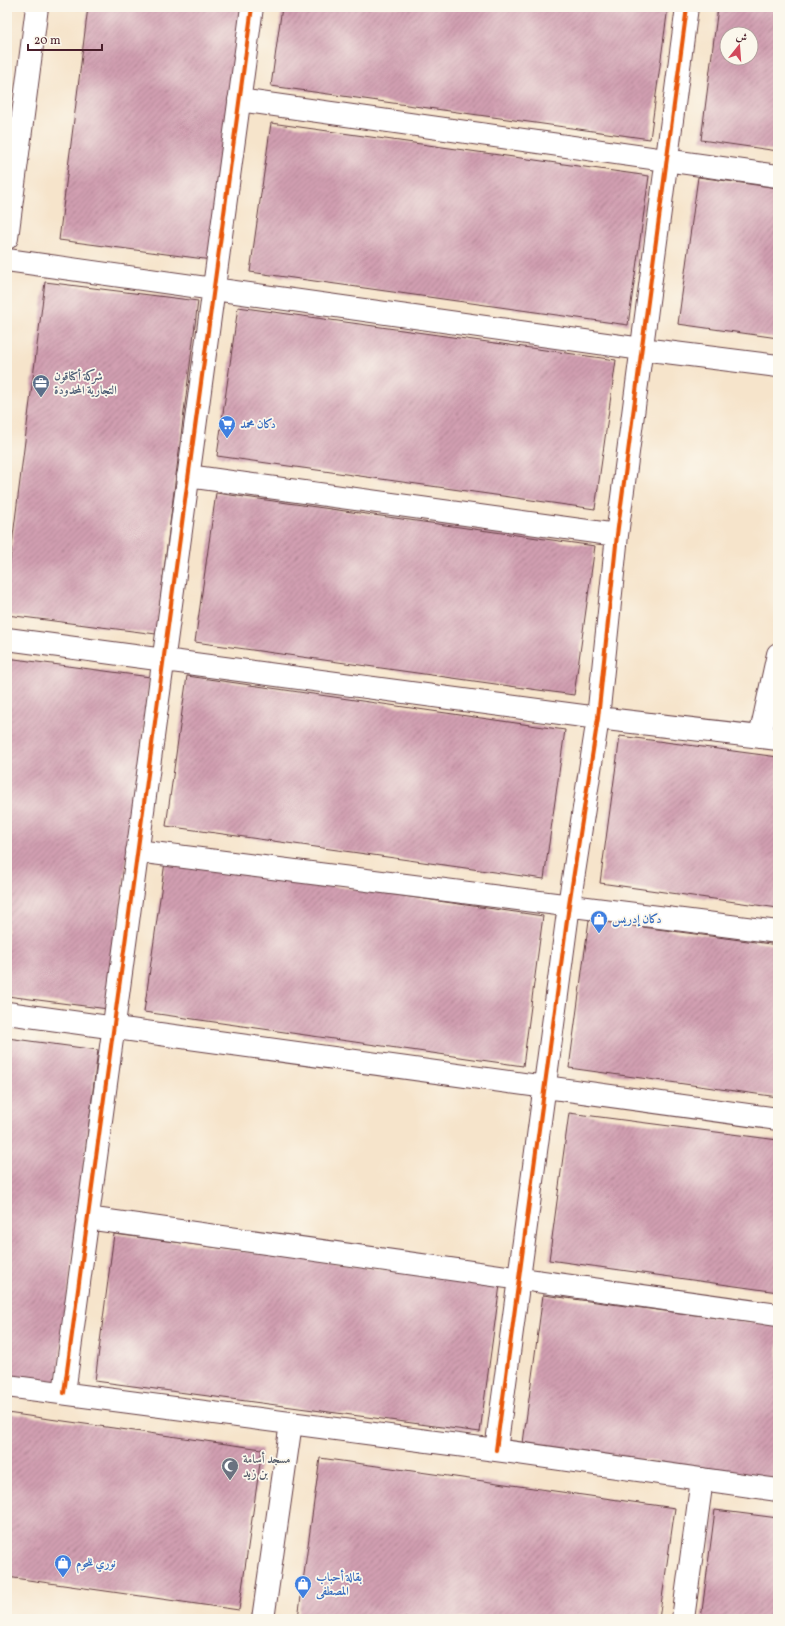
<svg xmlns="http://www.w3.org/2000/svg" width="785" height="1626" font-family="Vollkorn,Amiri,serif">
<style>
.building{fill:url(#building-hatch);fill-rule:evenodd}
.lines{fill:none;stroke-linecap:round;stroke-linejoin:round}
.minor-casing{stroke:#643d43;stroke-width:24}
.tertiary-casing{stroke:#643d43;stroke-width:24}
.minor{stroke:#fff;stroke-width:22}
.tertiary{stroke:#fff;stroke-width:22}
.cycleway-casing{stroke:#fbf7ec;stroke-width:6}
.cycleway{stroke:#e8590c;stroke-width:4}
.labels{text-anchor:middle;stroke-width:3.5;stroke-linejoin:round;paint-order:stroke}
.service-label{font-size:12px;font-weight:bold;fill:#4e5e75;stroke:#fbf7ec;text-anchor:start}
.shop-label{font-size:12px;font-weight:bold;fill:#366cbe;stroke:#fbf7ec;text-anchor:start}
.worship-label{font-size:12px;font-weight:bold;fill:#5b616d;stroke:#fbf7ec;text-anchor:start}
</style>
<defs>
<pattern id="building-hatch" width="6" height="6" patternUnits="userSpaceOnUse"><rect width="6" height="6" fill="#d19fb1"/><path d="M-1 1l2-2M0 6l6-6M5 7l2-2" fill="none" stroke="#ac8190"/></pattern>
</defs>
<rect width="100%" height="100%" fill="#fbf7ec"/>
<filter id="ink" filterUnits="userSpaceOnUse"><feTurbulence type="fractalNoise" baseFrequency=".025" numOctaves="2"/><feDisplacementMap in="SourceGraphic" scale="8" xChannelSelector="R" yChannelSelector="G"/><feConvolveMatrix kernelMatrix="1 2 1 2 8 2 1 2 1" color-interpolation-filters="sRGB"/></filter>
<filter id="wash" filterUnits="userSpaceOnUse"><feTurbulence type="fractalNoise" baseFrequency=".012" numOctaves="4" result="noise"/><feDisplacementMap in="SourceGraphic" scale="16" xChannelSelector="R" yChannelSelector="G"/><feGaussianBlur stdDeviation="0.9" result="paint"/><feColorMatrix in="noise" values="0 0 0 0 0 0 0 0 0 0 0 0 0 0 0 0 0 1.4 0 .05"/><feComposite in="paint" operator="in"/></filter>
<g filter="url(#wash)">
<rect width="100%" height="100%" fill="#f6e4cb"/>
<g id="blocks">
<!-- building -->
<path class="building" d="M88,7H244L212,260L59,240Z
M282,7H668L650,139L271,86Z
M718,7H778V151L701,140ZM727,34H751V58H727Z
M271,123L649,176L628,325L250,272Z
M698,177L778,188V338L678,324Z
M45,282L198,301L156,634L7,615V584Z
M238,307L616,360L595,509L217,456Z
M216,493L595,546L574,695L195,642Z
M7,658L150,677L108,1009L7,996Z
M187,676L565,730L544,879L166,826Z
M620,736L778,757V908L600,883Z
M165,862L543,916L523,1066L144,1012Z
M589,920L778,945V1097L569,1068Z
M7,1038L98,1050L57,1382L7,1376Z
M569,1113L778,1140V1292L549,1260Z
M114,1234L500,1285L480,1432L95,1381Z
M543,1295L778,1326V1479L523,1443Z
M7,1413L262,1449L239,1610L7,1577Z
M320,1458L675,1508L659,1619L298,1618Z
M715,1510L778,1518V1619H701Z"/>
</g>
</g>
<g filter="url(#ink)">
<use href="#blocks" fill-opacity="0" stroke="#643d43" stroke-width="1"/>
<g class="lines">
<!-- minor casing -->
<g class="minor-casing">
<path id="minor" d="M239,100L778,176
M7,260L642,349L778,366
M188,476L617,535
M7,639L598,718L778,739
M760,737L778,654
M137,851L778,932
M7,1013L778,1119
M87,1218L778,1315
M7,1386L496,1450L778,1490
M64,1393L252,7
M496,1450L569,905L598,718L617,535L687,7
M263,1619L291,1423
M683,1619L702,1479"/>
</g>
<!-- tertiary casing -->
<g class="tertiary-casing">
<path id="tertiary" d="M7,238L37,7"/>
</g>
<!-- minor -->
<use href="#minor" class="minor"/>
<!-- tertiary -->
<use href="#tertiary" class="tertiary"/>
<!-- cycleway casing -->
<g class="cycleway-casing">
<path id="cycleway" d="M64,1393L252,7
M496,1450L569,905L598,718L617,535L687,7"/>
</g>
<!-- cycleway -->
<use href="#cycleway" class="cycleway"/>
</g>
</g>
<!-- icons -->
<defs>
<g id="office-pin" transform="scale(0.9)"><path d="M0 17L-7.5 6A9.5 9.5 0 1 1 7.5 6Z" fill="#5c6f8a" stroke="#fbf7ec"/><path d="M-6-3h4V-5.5h4V-3h4V5H-6ZM-1-4.5V-3h2v-1.5ZM-6 0V1H6V0Z" fill="#fff"/></g>
<g id="supermarket-pin" transform="scale(0.9)"><path d="M0 17L-7.5 6A9.5 9.5 0 1 1 7.5 6Z" fill="#3f7fe0" stroke="#fbf7ec"/><path d="M-6-5.5h2.5l.6 2H6L4.5 2H-2.5L-4.4-4H-6ZM-1.5 3.2a1.3 1.3 0 1 0 .1 0ZM3 3.2a1.3 1.3 0 1 0 .1 0Z" fill="#fff"/></g>
<g id="shop-pin" transform="scale(0.9)"><path d="M0 17L-7.5 6A9.5 9.5 0 1 1 7.5 6Z" fill="#3f7fe0" stroke="#fbf7ec"/><path d="M-5-2.5h2.3a2.7 3.5 0 0 1 5.4 0H5L5.5 6h-11ZM-1.5-2.5h3a1.5 2.3 0 0 0-3 0Z" fill="#fff"/></g>
<g id="mosque-pin" transform="scale(0.9)"><path d="M0 17L-7.5 6A9.5 9.5 0 1 1 7.5 6Z" fill="#6b7280" stroke="#fbf7ec"/><path d="M3.5-4.9A6 6 0 1 0 3.5 4.9A5 5 0 1 1 3.5-4.9Z" fill="#fff"/></g>
</defs>
<g fill-rule="evenodd">
<use href="#office-pin" x="41" y="383"/>
<use href="#supermarket-pin" x="227" y="424"/>
<use href="#shop-pin" x="599" y="919"/>
<use href="#mosque-pin" x="230" y="1466"/>
<use href="#shop-pin" x="63" y="1563"/>
<use href="#shop-pin" x="303" y="1584"/>
</g>
<g class="labels">
<!-- service labels -->
<g class="service-label">
<text x="54" y="380">شركة أكتاقون<tspan x="54" dy="14">التجارية المحدودة</tspan></text>
</g>
<!-- shop labels -->
<g class="shop-label">
<text x="240" y="428">دكان محمد</text>
<text x="612" y="923">دكان إدريس</text>
<text x="76" y="1567">نوري للحوم</text>
<text x="316" y="1581">بقالة أحباب<tspan x="316" dy="14">المصطفى</tspan></text>
</g>
<!-- worship labels -->
<g class="worship-label">
<text x="243" y="1463">مسجد أسامة<tspan x="243" dy="14">بن زيد</tspan></text>
</g>
</g>
<!-- margin -->
<rect width="785" height="1626" fill="none" stroke="#fbf7ec" stroke-width="24"/>
<!-- north arrow -->
<g transform="translate(739 46) rotate(17)"><circle r="19" fill="#fbf7ec" stroke="#b4a19f"/>
<path d="M0-3L7 15L0 10L-7 15Z" fill="#d1495b"/>
<text y="-6" font-size="11" font-weight="bold" text-anchor="middle" fill="#4a1f2b">ش</text>
</g>
<!-- scale -->
<path d="M28 44v6h74v-6" fill="none" stroke="#4a1f2b" stroke-width="2"/>
<text x="34" y="44" font-size="12" fill="#4a1f2b" stroke="#fbf7ec" stroke-width="3" paint-order="stroke">20 m</text>
</svg>
